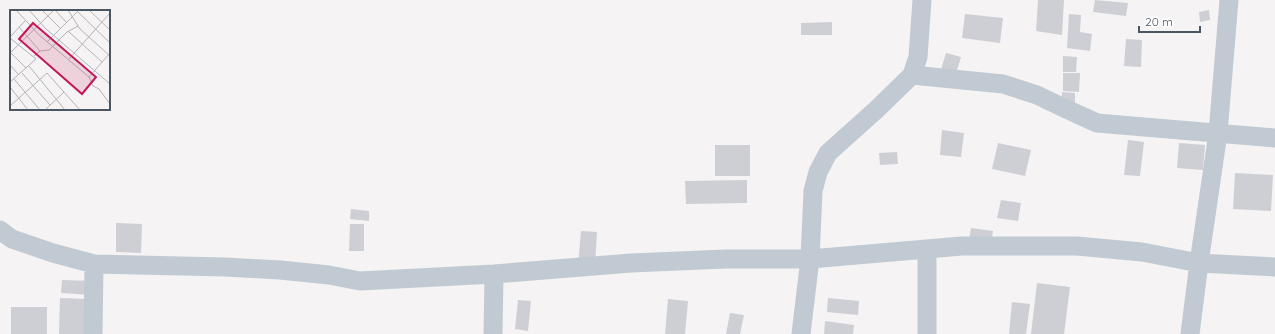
<svg xmlns="http://www.w3.org/2000/svg" width="1275" height="334" font-family="Quicksand,sans-serif">
<style>
.building{fill:#cdcfd5}
.lines{fill:none;stroke-linecap:round;stroke-linejoin:round}
.street{stroke:#c1cad2;stroke-width:19}
.inset-road{fill:none;stroke:#b1b4b9;stroke-width:1}
.view{fill:#c2185b;fill-opacity:0.15;stroke:#c2185b;stroke-width:2}
.inset-edge{fill:none;stroke:#4a5661;stroke-width:2}
</style>
<rect width="100%" height="100%" fill="#f5f3f3"/>
<!-- building -->
<path class="building" d="M1038,0H1064L1062,35L1036,31Z
M1095,0L1128,3L1126,16L1093,12Z
M1209,10L1210,20L1200,22L1199,12Z
M965,14L1003,18L1000,43L962,38Z
M1069,14L1081,15L1080,32L1092,34L1090,51L1067,48Z
M832,22V35H801V23Z
M1126,39L1142,40L1141,67L1124,66Z
M946,53L961,57L952,87L937,83Z
M1063,56L1077,57L1076,72H1063Z
M1063,73H1080L1079,92L1063,91Z
M1062,92L1075,93V108L1061,107Z
M942,130L964,133L961,157L940,155Z
M1128,140L1144,142L1140,176L1124,175Z
M998,143L1031,150L1025,176L992,169Z
M1179,143L1205,145L1203,170L1177,168Z
M715,145H750V176H715Z
M897,152L898,164L880,165L879,153Z
M1235,173L1273,175L1271,211L1233,209Z
M747,180V203L686,204L685,181Z
M1001,200L1021,203L1018,221L997,218Z
M351,209L369,211V221L350,219Z
M116,223L142,224L141,253L116,252Z
M350,224H364V251H349Z
M971,228L993,231L991,244L969,241Z
M581,231L597,232L595,266L578,265Z
M62,280L93,281L92,295L61,293Z
M1037,283L1070,287L1064,334H1031Z
M60,298L87,299L86,334H59Z
M828,298L859,301L858,315L827,312Z
M668,299L688,301L685,334H665Z
M518,300L531,301L528,331L515,329Z
M1012,302L1030,304L1026,334H1009Z
M11,307H47V334H11Z
M730,313L744,315L740,334H726Z
M825,321L854,325L853,334H824Z"/>
<g class="lines">
<!-- street -->
<path class="street" d="M912,75L1003,84L1037,95L1064,108L1097,123L1275,138
M0,230L12,239L53,253L94,264L225,267L280,270L329,275L360,281L494,274L631,263L726,259H810L962,246H1077L1142,252L1199,263L1275,267
M93,334L94,264
M493,334L494,274
M801,334L810,259L813,191L818,172L828,153L876,110L912,75L918,57L922,0
M927,334V250
M1190,334L1199,263L1218,133L1229,0"/>
</g>
<!-- overview -->
<g transform="translate(10 10)">
<rect width="100" height="100" fill="#f5f3f3"/>
<path class="inset-road" d="M6,0L29,25L79,67L83,76L89,79L100,94M19,0L35,18L100,74M32,0L50,18M45,0L56,12M58,0L70,19L100,46M79,0L100,20M67,1L100,33M9,17L30,41M58,21L92,52M0,27L15,11M0,28L26,49L0,72M37,32L68,1M0,42L16,58M0,43L44,0M24,46L30,41L39,40L57,22L68,16M59,49L100,3M0,55L9,65M19,56L55,100M12,63L40,95M79,67L100,43M4,69L30,100M0,77L18,100M0,96L37,63L70,100M35,100L54,82"/>
<path class="view" d="M23,13L86,67L72,84L9,29Z"/>
<rect width="100" height="100" class="inset-edge"/>
</g>
<!-- scale -->
<path d="M1139 26v6h61v-6" fill="none" stroke="#4a5661" stroke-width="2"/>
<text x="1145" y="26" font-size="12" fill="#4a5661" stroke="#ffffff" stroke-width="3" paint-order="stroke">20 m</text>
</svg>
